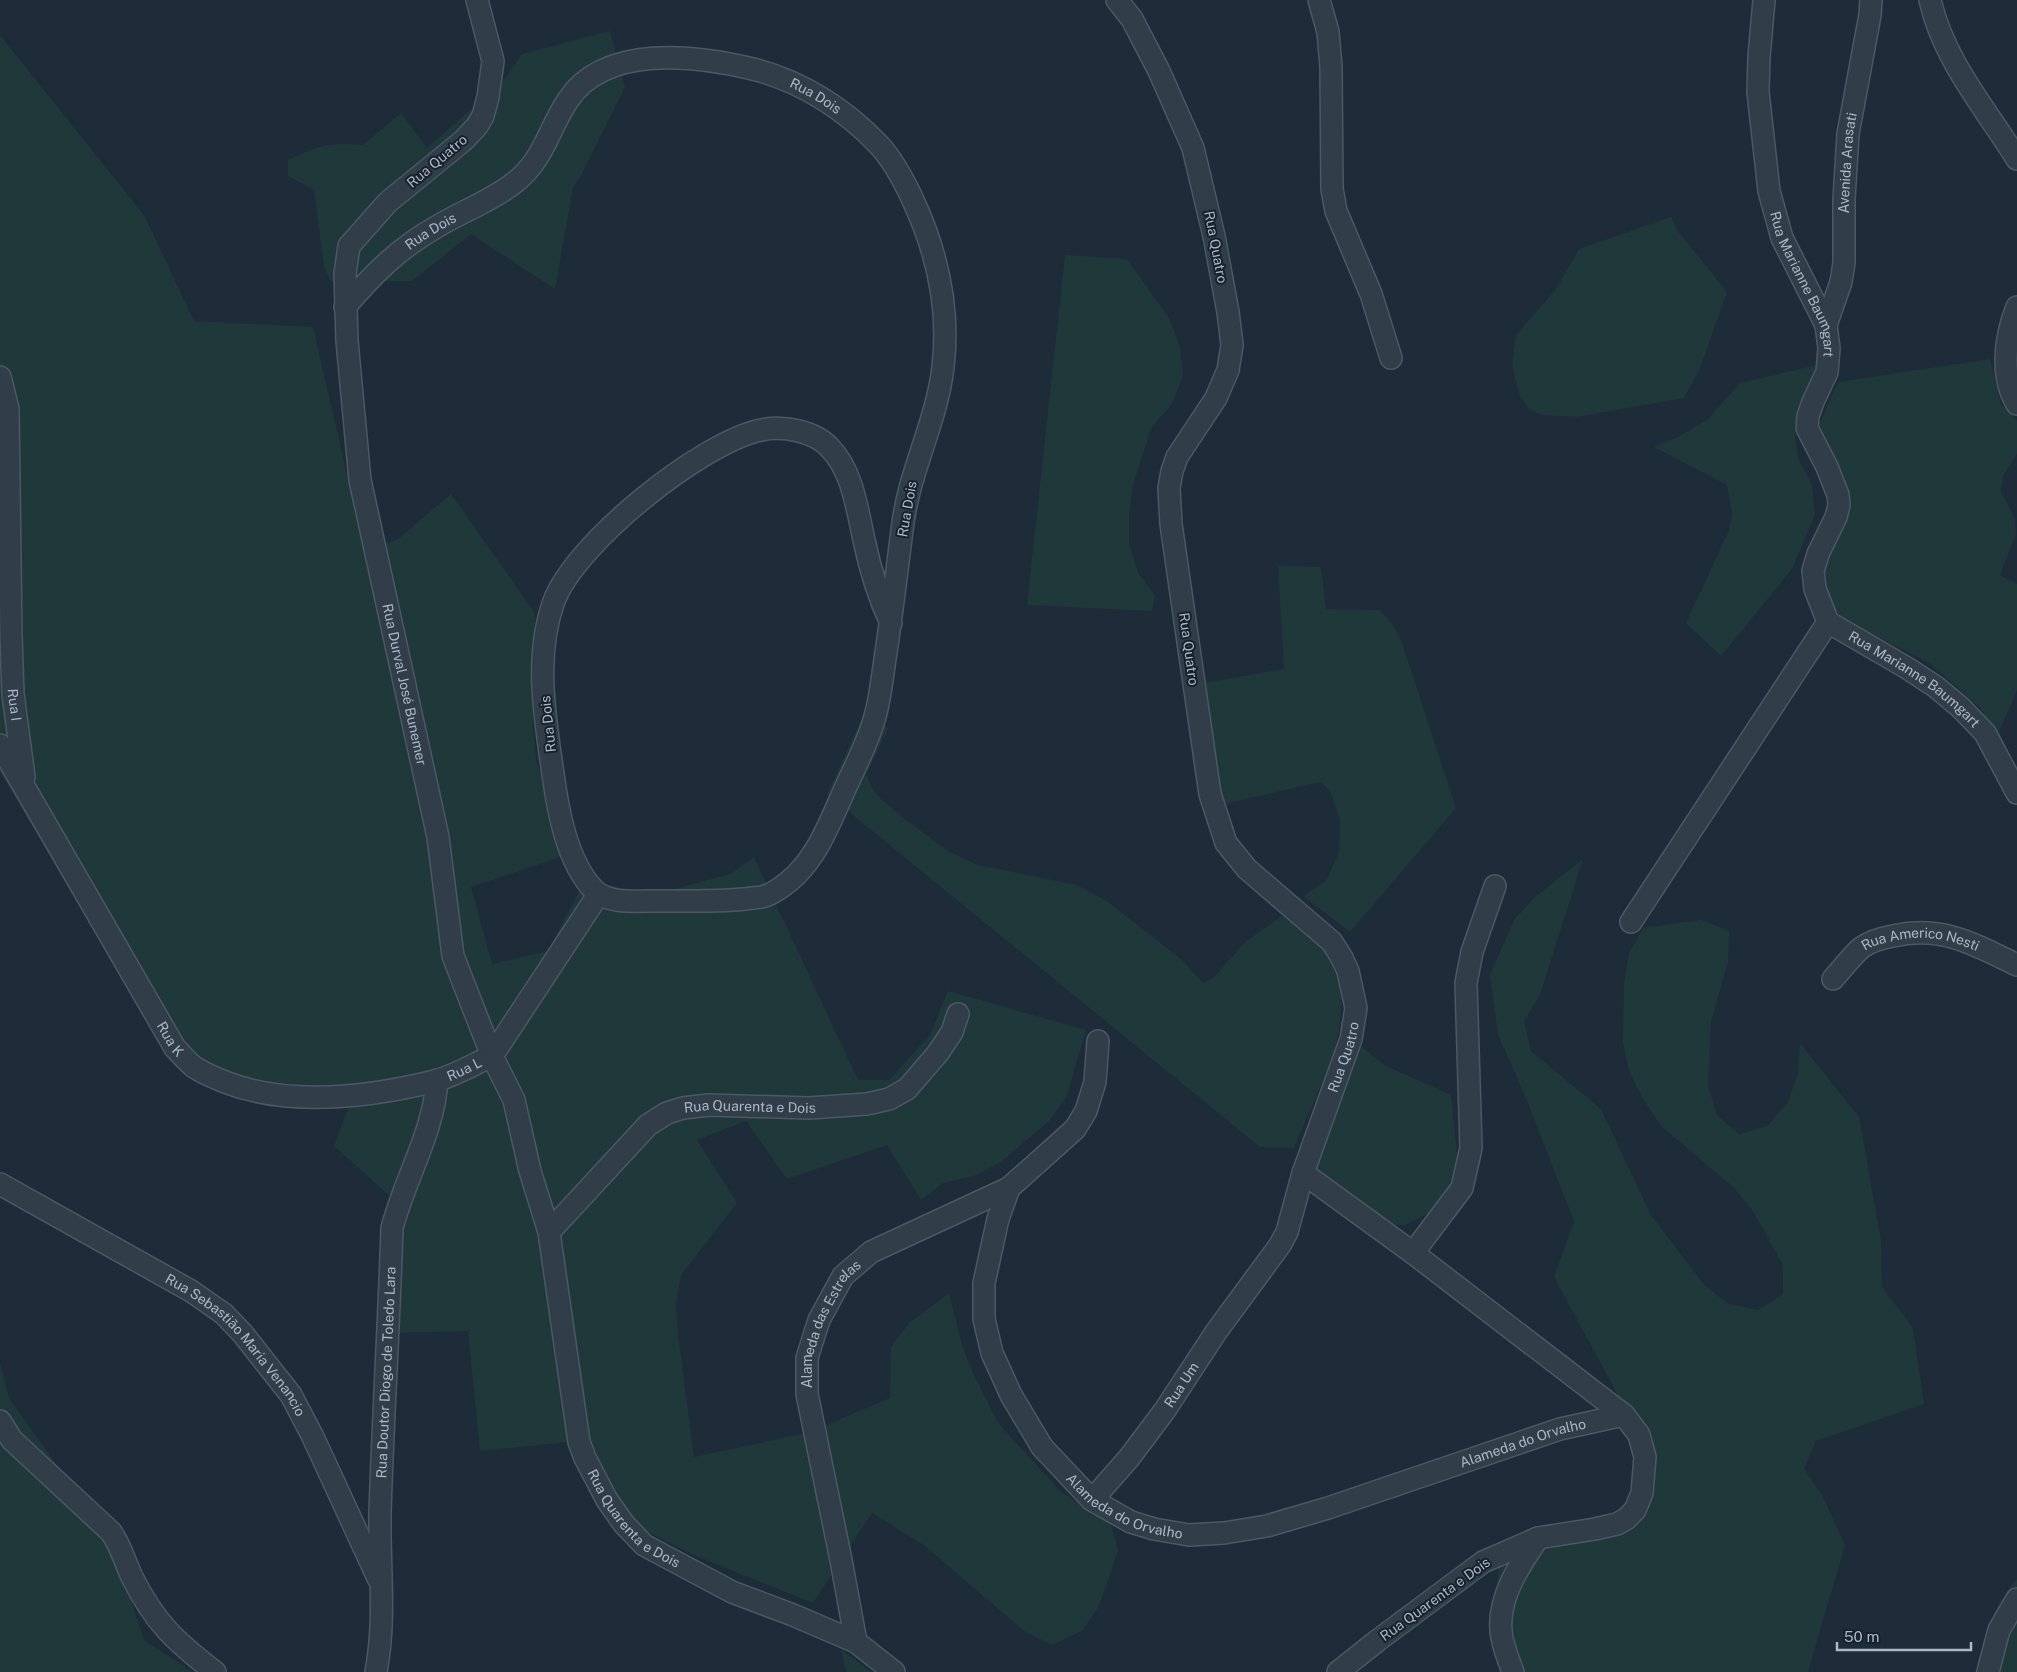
<svg xmlns="http://www.w3.org/2000/svg" width="2017" height="1672" font-family="'Public Sans',sans-serif">
<style>
.green{fill:#1f393a}
.lines{fill:none;stroke-linecap:round;stroke-linejoin:round}
.minor-casing{stroke:#4c5864;stroke-width:24}
.minor{stroke:#313d49;stroke-width:21}
.labels{text-anchor:middle;stroke-width:4;stroke-linejoin:round;paint-order:stroke}
.street-label{font-size:14px;fill:#abb8c6;stroke:#17222e}
</style>
<rect width="100%" height="100%" fill="#1e2b39"/>
<!-- green -->
<path class="green" d="M610,31L625,87L582,174L573,187L555,289L471,234L412,281H331L324,267L314,190L288,176V160C321,145 327,143 363,145L401,113L427,148L504,80L522,54Z
M0,35L144,215L194,321L313,327L365,552L398,539L451,494L535,613L533,724L536,759L564,856L471,887L492,964L548,951L582,885L610,893L670,890L731,874L754,857L858,1080H889L930,1035L948,991L1086,1030L1067,1096L1049,1121L1001,1162L974,1176L943,1183L921,1200L887,1145L787,1179L746,1121L697,1140L737,1203L681,1275L676,1304L678,1334L694,1457L810,1432L890,1398L891,1347L909,1323L949,1293L961,1341L971,1369L998,1423L1061,1492L1110,1521L1118,1551L1099,1606L1082,1631L1052,1645L1024,1631L925,1546L872,1513L813,1603L694,1555L638,1527L568,1442L480,1451L468,1331L383,1333L393,1199L334,1146L352,1098L256,1083L166,1051L0,772Z
M1671,217L1678,231L1727,292L1700,368L1684,398L1577,417L1544,415L1529,410L1520,396L1512,366L1516,335L1556,289L1579,249Z
M1065,255L1127,259L1169,318L1180,346L1183,375L1172,404L1151,428L1133,485L1129,514V544L1138,573L1155,595L1152,611L1027,605Z
M1990,359L2001,404L2017,421V453L2003,476L2001,492L2015,519L2016,534L2000,575L2017,584V690L1998,734L1979,707L1931,664L1846,621L1835,611L1823,583L1825,552L1845,506L1842,476L1819,439L1820,423L1838,382Z
M1817,365L1797,412L1794,427L1798,458L1812,485L1815,515L1792,569L1721,656L1686,623L1729,530L1732,514L1727,485L1654,447L1680,436L1708,419L1740,383Z
M1278,566L1321,567L1326,609L1380,610L1394,626L1401,640L1456,808L1350,932L1303,896L1326,881L1339,852L1340,821L1331,793L1321,782L1232,802L1218,809L1197,684L1284,669Z
M863,716L888,728L866,775L875,793L897,813L948,851L978,865L1077,885L1107,901L1182,960L1203,983L1214,977L1245,942L1285,914C1304,929 1327,945 1337,969C1345,987 1340,1033 1334,1052C1323,1084 1307,1116 1294,1148L1260,1147L827,794Z
M1583,859L1540,995L1524,1021L1531,1051L1601,1109L1651,1215L1705,1286L1729,1304L1758,1310L1783,1294V1265L1753,1211L1733,1187L1661,1126L1643,1099L1630,1073L1623,1043L1624,982L1629,953L1643,928L1701,920L1729,931L1728,962L1711,1022L1708,1086L1717,1115L1739,1134L1767,1126L1788,1102L1798,1073L1800,1043L1859,1117L1881,1241L1882,1287L1913,1328L1924,1404L1816,1441L1804,1469L1822,1495L1845,1545L1808,1672H1508L1494,1630L1500,1548L1627,1513L1636,1483L1633,1423L1554,1277L1574,1221L1523,1091L1498,1035L1490,975L1514,920L1534,898Z
M1354,1040L1384,1065L1451,1095L1459,1175L1433,1211L1405,1225H1389L1327,1187L1310,1162Z
M0,1363L9,1398L111,1541L144,1640L193,1672H0Z
M2017,1579V1672H1975C1985,1635 1991,1608 2017,1579Z
M841,1649L871,1672H846Z"/>
<g class="lines">
<!-- minor casing -->
<g class="minor-casing">
<g id="minor">
<path id="s1" d="M477,0L493,61L488,97L483,116L477,126L464,140L388,202L349,246L345,274L347,341L360,480L438,837L453,956L492,1056L514,1100L530,1171L549,1232L579,1442L585,1458L607,1500L624,1524L644,1545L732,1592L793,1615L856,1642L894,1672"/>
<path d="M1319,0L1328,32L1331,67L1332,189L1336,211L1371,294L1391,358"/>
<path id="s2" d="M1764,0L1759,57L1758,92L1769,191L1782,238L1826,325L1829,348L1827,372L1813,402L1808,416L1807,428L1827,467L1838,495L1839,505L1836,517L1818,554L1813,571L1815,589L1828,622L1907,668L1936,687L1961,708L1985,733L2017,793"/>
<path d="M1930,0C1943,59 1985,108 2017,159"/>
<path id="s3" d="M345,307C374,273 399,248 438,226C463,211 491,201 514,183C544,160 548,130 568,100C605,44 696,55 753,69C801,81 845,109 879,145C893,160 903,179 912,198C937,251 950,308 943,367C937,421 910,469 903,523C897,568 892,614 885,659C882,679 880,701 874,720C866,748 851,774 840,800C828,827 817,854 796,875C789,882 775,893 765,896C761,898 757,897 753,898C724,902 695,901 666,901C644,900 610,906 594,890C567,862 558,811 553,774C545,718 534,656 554,601C576,543 700,443 761,430C782,425 815,431 830,448C853,472 857,509 864,540C870,569 878,596 891,623"/>
<path d="M2017,307C2005,337 2000,376 2017,404"/>
<path id="s4" d="M1826,325L1841,282L1844,263V199L1848,134L1870,15L1871,0"/>
<path id="s5" d="M0,377L8,409L11,636L13,694L24,777"/>
<path id="s6" d="M0,745L175,1048C181,1054 187,1061 194,1067C203,1073 215,1078 225,1082C289,1107 370,1097 435,1081C454,1076 474,1064 492,1056"/>
<path d="M1631,922L1828,622"/>
<path id="s7" d="M1833,979C1842,969 1851,957 1861,948C1870,941 1882,938 1893,936C1942,925 1974,944 2017,965"/>
<path id="s8" d="M1098,1041L1095,1082L1086,1111L1075,1129L1009,1188L998,1219L984,1283V1319L992,1353L1011,1395L1042,1447L1092,1500L1131,1522L1154,1529L1189,1535L1224,1533L1267,1526L1328,1508L1560,1429L1624,1415L1639,1435L1645,1457L1642,1493L1635,1510L1626,1519L1617,1524L1595,1529L1538,1538L1483,1562L1377,1641L1338,1672"/>
<path d="M492,1056L598,895"/>
<path d="M1303,1173L1413,1253L1624,1415"/>
<path id="s9" d="M0,1184L191,1291L224,1314L243,1334L291,1395L313,1437L378,1578"/>
<path id="s10" d="M549,1232L648,1125L667,1113L683,1108L709,1105L809,1108L867,1104L889,1099L907,1089L938,1053L952,1032L958,1014"/>
<path d="M1413,1253L1462,1188L1471,1148L1466,983L1472,952L1495,886"/>
<path d="M0,1421L12,1440L111,1532C121,1546 125,1562 132,1577C155,1623 176,1642 215,1672"/>
<path id="s11" d="M1092,1500L1129,1458L1165,1410L1216,1332L1280,1245L1287,1232L1303,1173L1351,1039L1356,1008L1348,971L1342,958L1332,942L1247,869L1226,843L1210,794L1171,524L1169,488L1172,471L1177,457L1216,398L1228,370L1232,345L1228,312L1214,236L1193,148L1159,71L1132,19L1117,0"/>
<path id="s12" d="M856,1642L841,1560L807,1394V1358L819,1320L843,1276L871,1252L1009,1188"/>
<path id="s13" d="M376,1672C386,1619 379,1567 380,1513C383,1418 389,1323 392,1228C405,1178 434,1132 437,1080"/>
<path d="M1513,1672C1508,1659 1502,1644 1501,1631C1498,1596 1520,1565 1538,1538"/>
<path d="M1988,1672L1999,1630L2017,1599"/>
</g>
</g>
<!-- minor -->
<use href="#minor" class="minor"/>
</g>
<g class="labels">
<!-- street labels -->
<g class="street-label">
<text dy="5" stroke="none"><textPath href="#s3" startOffset="579">Rua Dois</textPath></text>
<text transform="translate(437 161) rotate(-40)" y="5">Rua Quatro</text>
<text dy="5" stroke="none"><textPath href="#s4" startOffset="165">Avenida Arasati</textPath></text>
<text dy="5" stroke="none"><textPath href="#s3" startOffset="115">Rua Dois</textPath></text>
<text transform="translate(1216 247) rotate(79)" y="5">Rua Quatro</text>
<text dy="5" stroke="none"><textPath href="#s2" startOffset="292">Rua Marianne Baumgart</textPath></text>
<text transform="translate(907 509) rotate(-80)" y="5">Rua Dois</text>
<text transform="translate(1189 649) rotate(82)" y="5">Rua Quatro</text>
<text dy="5" stroke="none"><textPath href="#s2" startOffset="758">Rua Marianne Baumgart</textPath></text>
<text dy="5" stroke="none"><textPath href="#s1" startOffset="751">Rua Durval José Bunemer</textPath></text>
<text dy="5" stroke="none"><textPath href="#s5" startOffset="329">Rua I</textPath></text>
<text transform="translate(548 724) rotate(-96)" y="5">Rua Dois</text>
<text dy="5" stroke="none"><textPath href="#s7" startOffset="104">Rua Americo Nesti</textPath></text>
<text dy="5" stroke="none"><textPath href="#s6" startOffset="340">Rua K</textPath></text>
<text dy="5" stroke="none"><textPath href="#s11" startOffset="516">Rua Quatro</textPath></text>
<text dy="5" stroke="none"><textPath href="#s6" startOffset="656">Rua L</textPath></text>
<text dy="5" stroke="none"><textPath href="#s10" startOffset="252">Rua Quarenta e Dois</textPath></text>
<text dy="5" stroke="none"><textPath href="#s12" startOffset="329">Alameda das Estrelas</textPath></text>
<text dy="5" stroke="none"><textPath href="#s9" startOffset="289">Rua Sebastião Maria Venancio</textPath></text>
<text dy="5" stroke="none"><textPath href="#s13" startOffset="300">Rua Doutor Diogo de Toledo Lara</textPath></text>
<text dy="5" stroke="none"><textPath href="#s11" startOffset="146">Rua Um</textPath></text>
<text dy="5" stroke="none"><textPath href="#s8" startOffset="982">Alameda do Orvalho</textPath></text>
<text dy="5" stroke="none"><textPath href="#s8" startOffset="562">Alameda do Orvalho</textPath></text>
<text dy="5" stroke="none"><textPath href="#s1" startOffset="1629">Rua Quarenta e Dois</textPath></text>
<text transform="translate(1435 1599) rotate(-36)" y="5">Rua Quarenta e Dois</text>
</g>
</g>
<!-- scale -->
<path d="M1837 1642v8h134v-8" fill="none" stroke="#abb8c6" stroke-width="2.5"/>
<text x="1844" y="1642" font-size="15" fill="#abb8c6" stroke="#17222e" stroke-width="4" paint-order="stroke">50 m</text>
</svg>
